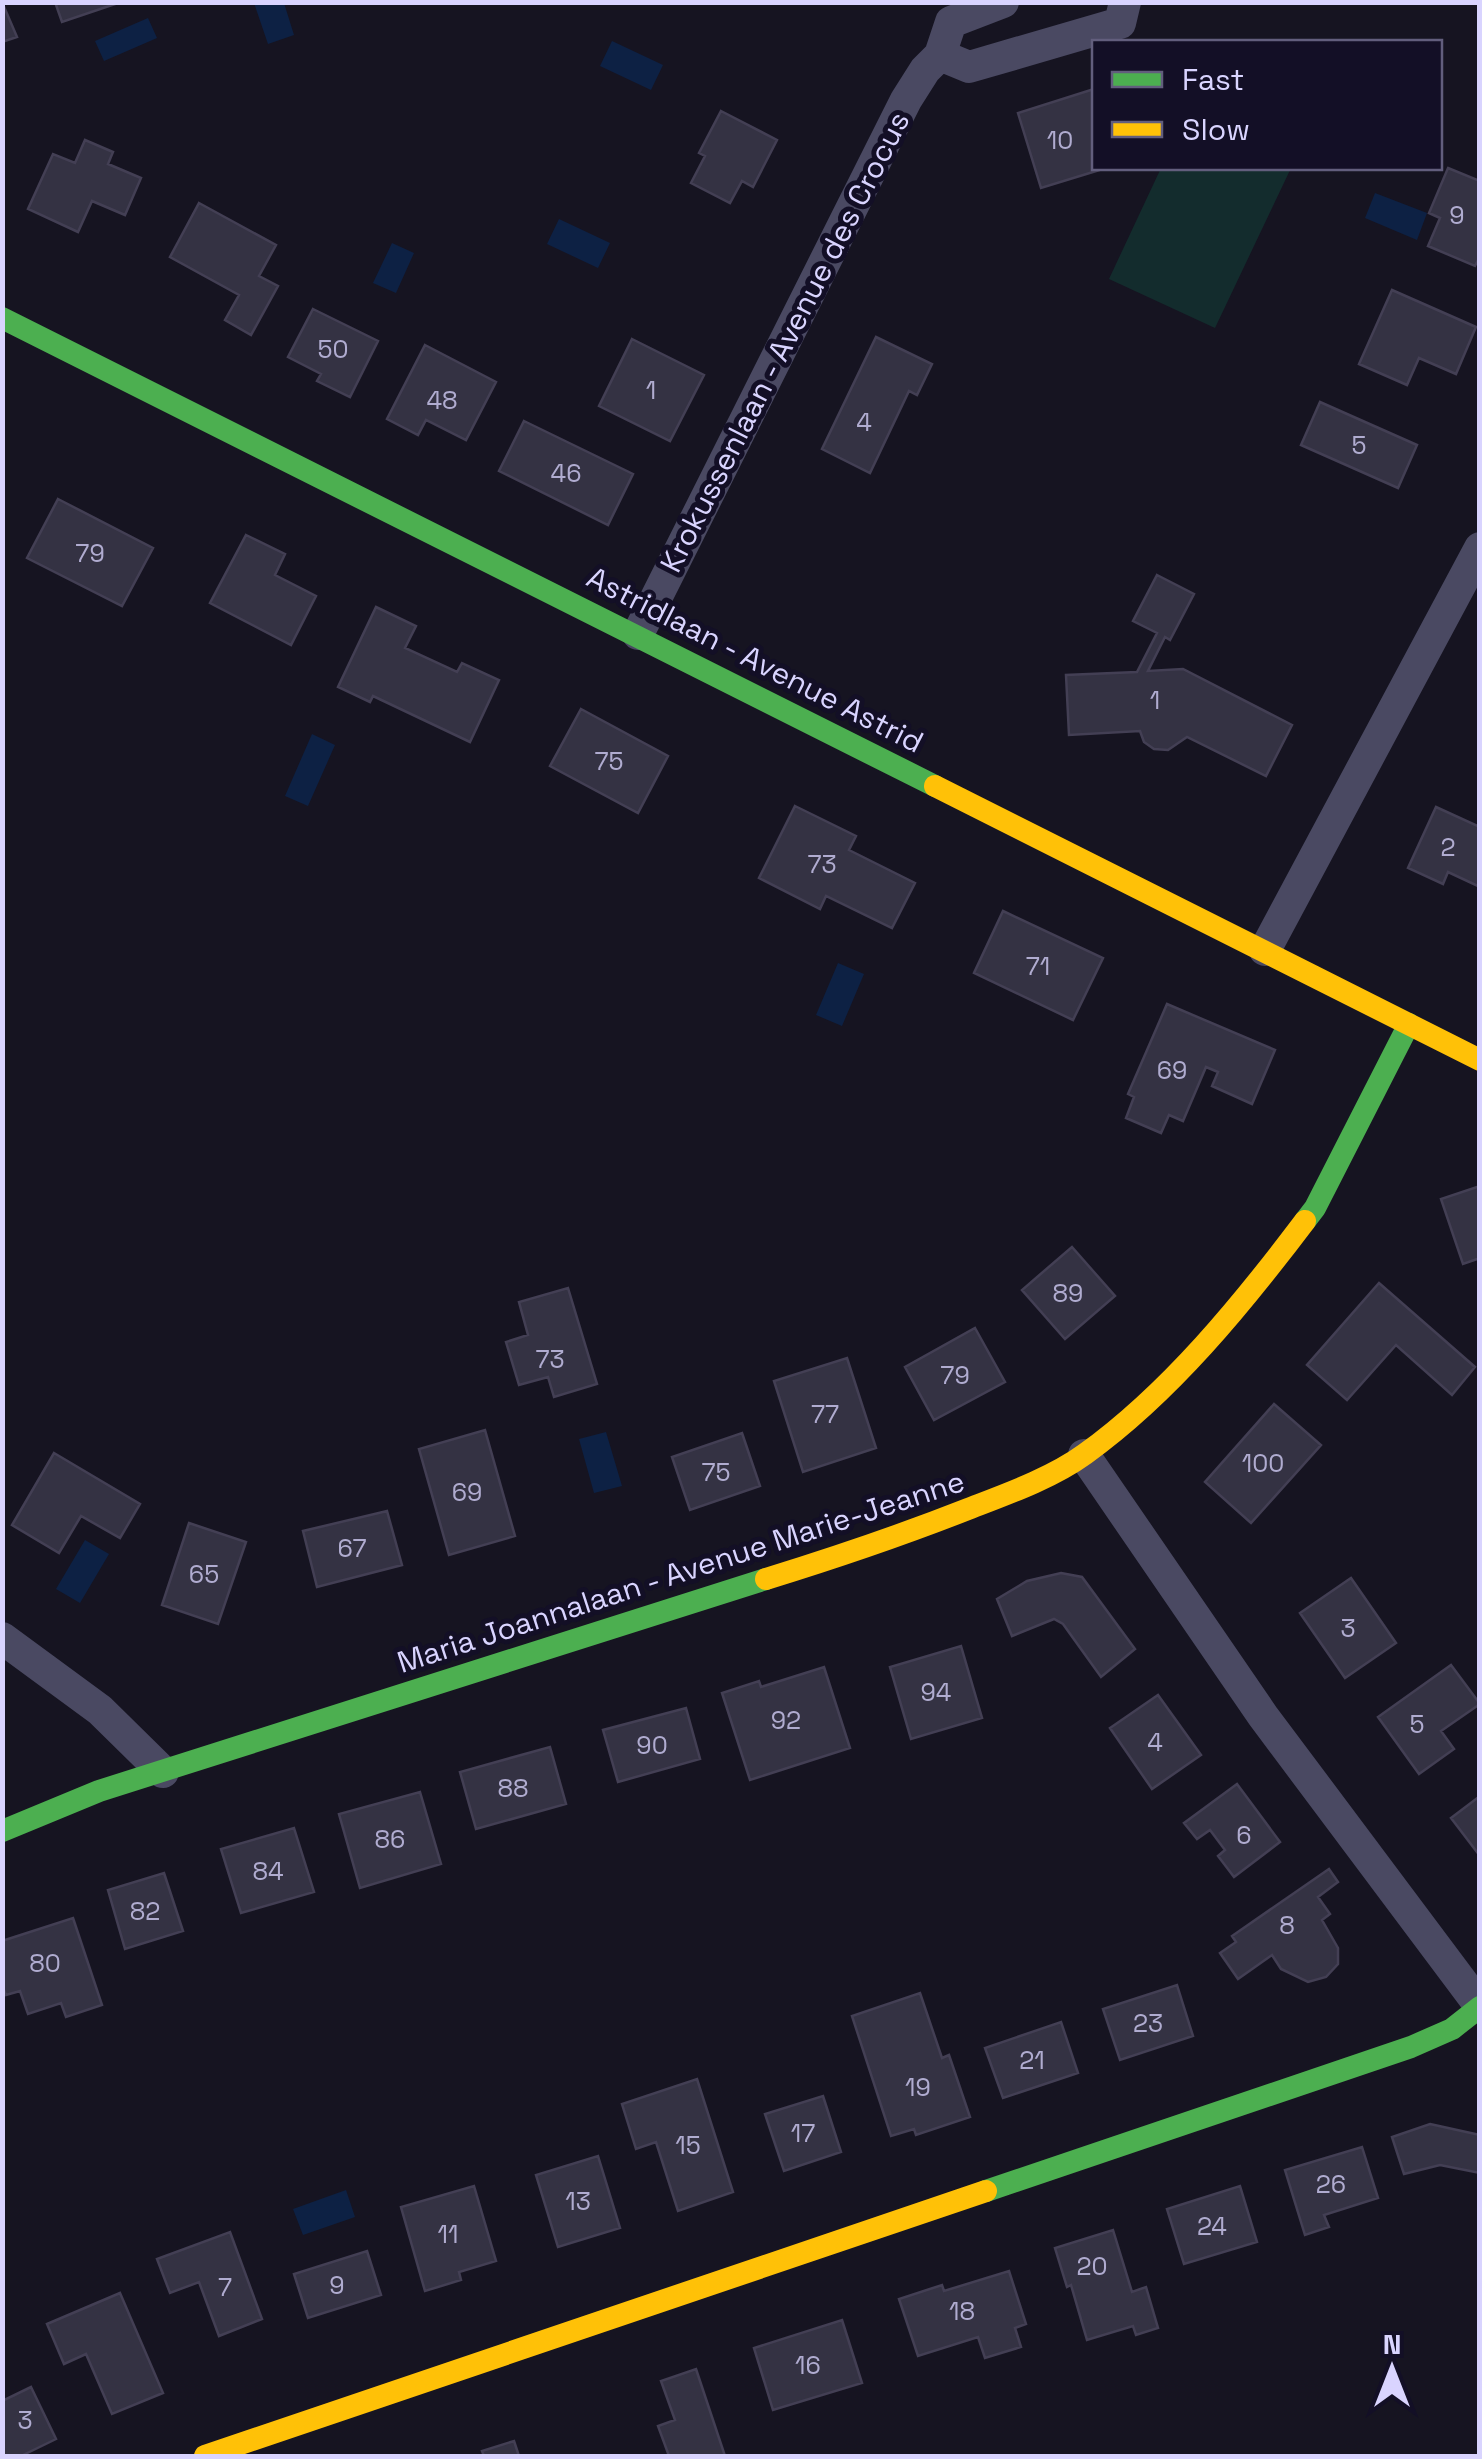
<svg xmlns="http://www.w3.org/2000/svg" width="1482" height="2459" font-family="'Space Grotesk',sans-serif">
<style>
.green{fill:#132c2d}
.water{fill:#0d2144}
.building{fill:#343243;stroke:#433f54;stroke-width:2.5}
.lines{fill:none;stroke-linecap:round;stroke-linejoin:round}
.street{stroke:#4a4962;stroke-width:32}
.fast{stroke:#4caf50;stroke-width:22}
.slow{stroke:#ffc107;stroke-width:22}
.labels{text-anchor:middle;stroke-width:10;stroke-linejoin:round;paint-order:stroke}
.number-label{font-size:25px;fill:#b0acd0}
.street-label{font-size:30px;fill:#d9d4ff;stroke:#130f26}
</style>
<rect width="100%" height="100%" fill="#161421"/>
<!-- green -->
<path class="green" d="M1161,168H1291L1215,328L1109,279Z"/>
<!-- water -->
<path class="water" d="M254,3H284L294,35L268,44Z
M148,18L157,38L104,61L95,41Z
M612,41L663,65L651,90L600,66Z
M1375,193L1427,213L1417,240L1365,218Z
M559,219L610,243L598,268L547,244Z
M392,243L414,253L396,293L373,283Z
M312,734L335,745L308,806L285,796Z
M838,963L864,974L842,1026L816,1015Z
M606,1432L622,1486L594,1493L579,1439Z
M85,1540L109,1554L80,1603L56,1589Z
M346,2190L355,2217L303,2235L293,2209Z"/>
<!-- building -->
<path class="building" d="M2,2L17,37L2,42Z
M55,2H121L62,22Z
M1094,89V168H1106L1041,188L1018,113Z
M721,111L777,140L753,187L742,181L730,203L691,183L705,156L699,153Z
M85,140L113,152L108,164L141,178L125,215L92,201L78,232L28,209L53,154L75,163Z
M1448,168L1480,181V256L1475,266L1428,246L1440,218L1429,213Z
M199,203L276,245L259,276L278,286L251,335L225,320L239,295L170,257Z
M1392,290L1476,327L1456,374L1419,358L1407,385L1359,364Z
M313,309L378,341L350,397L317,381L321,374L288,357Z
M876,337L932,364L917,395L909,391L870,473L822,449Z
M632,339L704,375L670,441L599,406Z
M425,345L496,382L466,440L426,420L418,435L387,419Z
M1320,402L1417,445L1398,488L1301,445Z
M524,421L633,474L608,525L499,471Z
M58,499L153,548L122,606L27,558Z
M246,535L285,554L275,575L316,596L291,645L210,603Z
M1157,575L1194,594L1170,640L1165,637L1148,671L1183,669L1292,725L1266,776L1187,737L1168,750L1154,749L1144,742L1140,731L1069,735L1066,675L1137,672L1157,633L1133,621Z
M376,607L416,626L405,648L457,672L462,663L499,680L470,742L373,696L370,702L338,687Z
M581,709L668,756L638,813L550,766Z
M795,806L856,836L849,850L915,883L892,928L826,896L820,909L759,878Z
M1436,807L1480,827V887L1448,872L1443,884L1408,868Z
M1003,911L1103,958L1073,1020L974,973Z
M1167,1004L1275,1050L1252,1104L1212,1086L1218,1072L1206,1067L1183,1121L1169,1115L1161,1133L1126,1118L1134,1097L1128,1094Z
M1480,1186V1258L1463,1264L1441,1199Z
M1072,1247L1115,1296L1065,1339L1022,1290Z
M1379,1283L1475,1367L1452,1395L1396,1345L1347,1400L1307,1365Z
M568,1288L597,1384L554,1397L548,1377L519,1385L506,1342L528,1335L519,1302Z
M975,1328L1005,1382L934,1420L905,1367Z
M847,1358L876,1448L803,1472L774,1381Z
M1274,1404L1321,1445L1251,1523L1205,1482Z
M485,1430L515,1536L449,1555L419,1449Z
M742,1433L760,1486L690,1510L672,1457Z
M54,1453L140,1504L120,1538L81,1516L59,1553L12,1525Z
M387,1511L402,1565L317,1587L303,1531Z
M189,1523L246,1542L218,1624L162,1605Z
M1061,1573L1082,1577L1135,1649L1101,1677L1063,1624L1054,1619L1012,1636L997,1599L1027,1581Z
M1351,1578L1396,1643L1345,1678L1300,1613Z
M961,1646L982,1718L911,1739L890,1667Z
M1451,1665L1480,1704L1441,1731L1454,1749L1419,1774L1378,1717Z
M824,1667L850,1748L750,1780L722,1693L759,1681L761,1687Z
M1158,1695L1201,1755L1152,1789L1110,1728Z
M686,1708L700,1759L618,1782L603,1730Z
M550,1747L566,1804L476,1829L460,1772Z
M1237,1784L1280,1842L1234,1877L1218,1856L1225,1850L1210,1830L1197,1839L1184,1823Z
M420,1792L441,1864L360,1888L339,1814Z
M1480,1796V1856L1451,1818Z
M294,1828L314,1892L241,1913L221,1849Z
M1329,1869L1338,1882L1318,1897L1330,1914L1322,1920L1338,1948V1964L1326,1977L1308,1982L1281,1969L1272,1955L1238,1979L1220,1953L1236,1942L1232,1936Z
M164,1873L183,1931L125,1949L108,1890Z
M73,1918L102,2005L66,2017L61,2003L28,2014L20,1991L6,1995L2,1985V1941Z
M1177,1985L1193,2036L1120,2060L1103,2009Z
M920,1993L942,2058L949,2055L970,2117L916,2135L914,2129L891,2136L852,2016Z
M1061,2022L1078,2073L1003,2098L985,2048Z
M697,2079L733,2192L678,2211L656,2142L636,2149L622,2104Z
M823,2096L841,2152L784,2171L765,2114Z
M1430,2124L1480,2135V2173L1440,2165L1404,2174L1392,2137Z
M1362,2147L1378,2198L1324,2215L1329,2227L1305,2235L1285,2170Z
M598,2156L620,2228L558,2247L536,2175Z
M474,2186L496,2261L459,2272L461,2280L425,2291L401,2207Z
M1240,2186L1257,2242L1184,2264L1167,2209Z
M1113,2230L1132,2292L1146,2287L1158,2328L1136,2335L1133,2326L1087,2340L1071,2285L1067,2287L1055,2248Z
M230,2232L262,2319L219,2336L199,2282L170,2293L157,2259Z
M367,2251L381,2295L308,2318L294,2274Z
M1009,2271L1026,2324L1015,2328L1021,2347L985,2358L978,2337L918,2356L899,2299L942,2285L944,2291Z
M120,2293L163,2393L112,2414L86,2354L64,2364L47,2324Z
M842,2320L862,2383L773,2410L754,2348Z
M696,2369L725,2456H669L658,2426L675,2420L661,2381Z
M31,2387L56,2439L21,2456H2V2401Z
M514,2441L519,2456H484L482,2451Z"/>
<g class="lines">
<!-- street -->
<path class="street" d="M940,55L969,67L1120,23L1125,2
M638,634L906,100L925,70L940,55L951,22L1003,2
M1265,950L1480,548
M1084,1455L1263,1716L1480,2006
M2,1638L100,1710L163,1772"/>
<!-- fast -->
<path class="fast" d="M2,318L935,786
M1305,1221L1315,1208L1409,1024
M2,1831L99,1791L766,1579
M986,2191L1411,2047L1452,2029L1480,2007"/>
<!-- slow -->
<path class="slow" d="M935,786L1480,1060
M766,1579C834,1558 902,1535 968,1509C1007,1494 1052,1478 1085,1454C1170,1393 1243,1303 1305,1221
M205,2456L986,2191"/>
</g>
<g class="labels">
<!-- number labels -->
<g class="number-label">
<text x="1060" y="149">10</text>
<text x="1457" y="224">9</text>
<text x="333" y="358">50</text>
<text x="651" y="399">1</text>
<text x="442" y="409">48</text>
<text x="864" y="431">4</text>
<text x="1359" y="454">5</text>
<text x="566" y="482">46</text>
<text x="90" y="562">79</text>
<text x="1155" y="709">1</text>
<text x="609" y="770">75</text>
<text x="1448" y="856">2</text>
<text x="822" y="873">73</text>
<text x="1038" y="975">71</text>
<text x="1172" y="1079">69</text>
<text x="1068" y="1302">89</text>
<text x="550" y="1368">73</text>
<text x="955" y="1384">79</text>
<text x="825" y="1423">77</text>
<text x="1263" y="1472">100</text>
<text x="716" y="1481">75</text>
<text x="467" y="1501">69</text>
<text x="352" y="1557">67</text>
<text x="204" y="1583">65</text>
<text x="1348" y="1637">3</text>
<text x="936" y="1701">94</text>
<text x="786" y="1729">92</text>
<text x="1417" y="1733">5</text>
<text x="1155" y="1751">4</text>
<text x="652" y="1754">90</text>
<text x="513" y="1797">88</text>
<text x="1244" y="1844">6</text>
<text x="390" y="1848">86</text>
<text x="268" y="1880">84</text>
<text x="145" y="1920">82</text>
<text x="1287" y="1934">8</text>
<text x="45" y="1972">80</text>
<text x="1148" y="2032">23</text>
<text x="1032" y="2069">21</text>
<text x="918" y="2096">19</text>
<text x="803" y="2142">17</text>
<text x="688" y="2154">15</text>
<text x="1331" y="2193">26</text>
<text x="578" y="2210">13</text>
<text x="1212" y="2235">24</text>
<text x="448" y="2243">11</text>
<text x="1092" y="2275">20</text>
<text x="337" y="2294">9</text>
<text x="225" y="2296">7</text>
<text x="962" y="2320">18</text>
<text x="808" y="2374">16</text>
<text x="25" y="2429">3</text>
</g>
<!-- street labels -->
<g class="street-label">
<text transform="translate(785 342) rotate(-63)" y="10">Krokussenlaan - Avenue des Crocus</text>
<text transform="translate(755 660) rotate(27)" y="10">Astridlaan - Avenue Astrid</text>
<text transform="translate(681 1572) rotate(-18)" y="10">Maria Joannalaan - Avenue Marie-Jeanne</text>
</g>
</g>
<!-- border -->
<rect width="1482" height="2459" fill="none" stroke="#d9d4ff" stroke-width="10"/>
<!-- legend -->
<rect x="1092" y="40" width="350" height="130" fill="#130f26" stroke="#625e7d" stroke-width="2.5"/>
<rect x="1112" y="72" width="50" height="15" fill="#4caf50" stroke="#625e7d" stroke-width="2.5"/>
<text x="1182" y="90" font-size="30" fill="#d9d4ff">Fast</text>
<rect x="1112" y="122" width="50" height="15" fill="#ffc107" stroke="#625e7d" stroke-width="2.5"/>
<text x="1182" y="140" font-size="30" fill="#d9d4ff">Slow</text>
<!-- north arrow -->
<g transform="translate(1392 2369)" stroke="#130f26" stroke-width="8" paint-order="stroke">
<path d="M0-8L18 38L0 25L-18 38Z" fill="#d9d4ff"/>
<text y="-15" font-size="28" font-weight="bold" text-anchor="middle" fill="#d9d4ff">N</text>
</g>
</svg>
